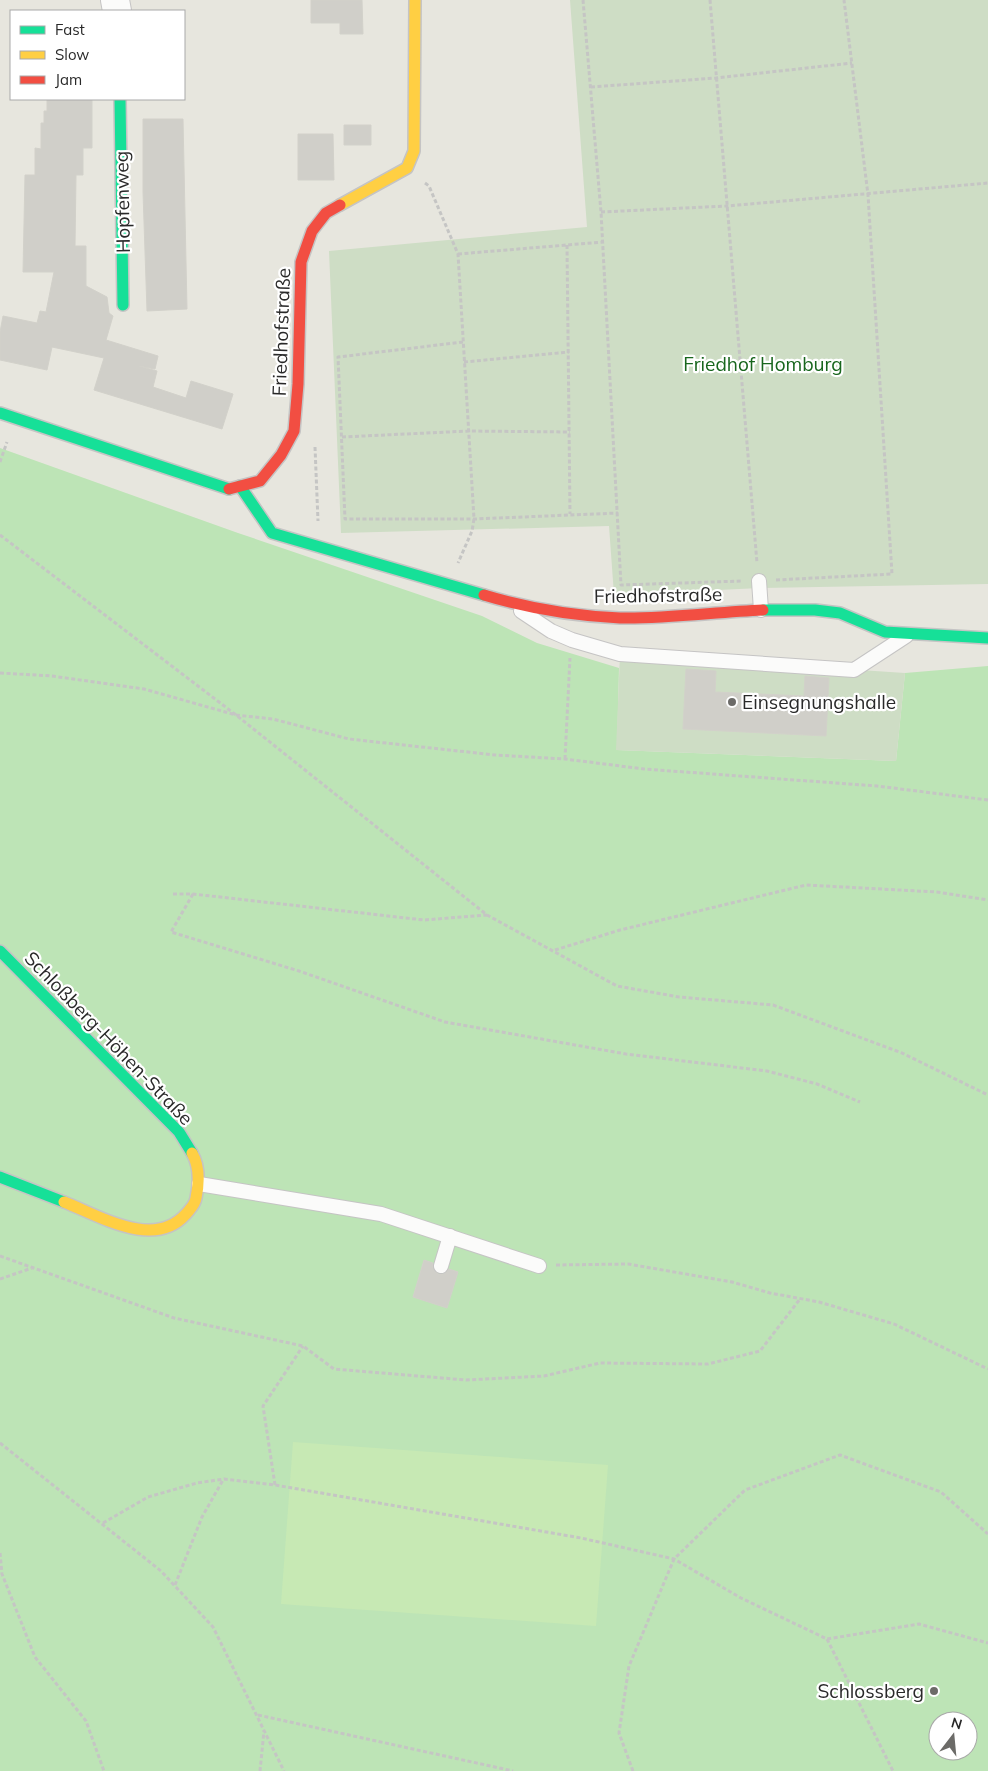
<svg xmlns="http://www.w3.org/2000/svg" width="988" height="1771" font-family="Mulish,sans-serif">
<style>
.green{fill:#bde4b6;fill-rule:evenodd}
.cemetery{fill:#ceddc5}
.pitch{fill:#c7e9b4}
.building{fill:#d0cfc9;stroke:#d2d1ca}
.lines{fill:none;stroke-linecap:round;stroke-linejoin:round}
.lane-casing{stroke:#c5c4c4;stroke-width:16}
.street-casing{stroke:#c5c4c4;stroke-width:30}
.fast-casing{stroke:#c5c4c4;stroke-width:14}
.slow-casing{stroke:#c5c4c4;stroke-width:14}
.jam-casing{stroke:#c5c4c4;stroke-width:14}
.path{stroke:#c5c5c4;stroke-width:3;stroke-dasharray:4 2.5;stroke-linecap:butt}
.lane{stroke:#fbfbfa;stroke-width:14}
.street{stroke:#fbfbfa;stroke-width:28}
.fast{stroke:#16e098;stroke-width:11}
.slow{stroke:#ffcf43;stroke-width:11}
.jam{stroke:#f24e42;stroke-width:11}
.poi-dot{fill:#6c6b68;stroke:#fff;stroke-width:2}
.labels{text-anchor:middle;stroke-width:4.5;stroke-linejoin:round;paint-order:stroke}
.street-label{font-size:19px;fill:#292929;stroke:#fff}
.park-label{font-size:19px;fill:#18661d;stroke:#fff}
.poi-label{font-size:19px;fill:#292929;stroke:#fff;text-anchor:start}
</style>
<rect width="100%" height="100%" fill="#e7e6de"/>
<!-- green -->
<path class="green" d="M0,448L238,533L482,616L537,643L619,668L617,750L896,761L905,673L988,666V1771H0ZM938,1721H968V1751H938Z"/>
<!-- cemetery -->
<path class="cemetery" d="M570,0H988V584L760,588L614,595L609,526L341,533L329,251L587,227Z
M620,654L905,673L896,761L616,750Z"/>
<!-- pitch -->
<path class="pitch" d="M293,1442L608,1465L596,1626L281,1604Z"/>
<!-- building -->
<path class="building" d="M311,0H362L363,34H340V23H311Z
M47,99H92V148H83V175H76L75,246H86V286L107,297L109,313L113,316L106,340L158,356L155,369L139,366L157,371L153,387L186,398L191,381L233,394L222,429L94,390L104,358L52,347L47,370L0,360V332L3,316L37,323L40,311L46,312L54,272H23L25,175H35V148L41,149V123H44V111H47Z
M143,119H183L187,309L147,311L143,192Z
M344,125H371V145H344Z
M298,134H333L334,180H298Z
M686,669L716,671L715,692L804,696L805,676L829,678L826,736L683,729Z
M424,1260L433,1263V1268L438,1274H443L449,1269L458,1272L447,1308L413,1297Z"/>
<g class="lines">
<!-- lane casing -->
<g class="lane-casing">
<path id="lane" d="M759,581L761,610
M521,611L551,631L572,640L620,654L854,670L906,636
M199,1184L381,1214L539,1266
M441,1266L450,1236"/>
</g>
<!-- street casing -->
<g class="street-casing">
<path id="street" d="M115,0L117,11"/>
</g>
<!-- fast casing -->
<g class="fast-casing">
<path id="fast" d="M120,99L123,305
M0,413L229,489
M240,486L272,533L484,595
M763,610H815L840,613L885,632L988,638
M0,951L179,1132L192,1153
M0,1177L64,1202"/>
</g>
<!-- slow casing -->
<g class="slow-casing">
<path id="slow" d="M340,205L407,168L414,151L415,0
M64,1202C100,1216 154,1250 186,1214C190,1209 195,1205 196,1198C199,1184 200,1167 192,1153"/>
</g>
<!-- jam casing -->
<g class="jam-casing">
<path id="jam" d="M229,489L260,481L281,455L294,431L298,384L301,262L312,231L326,213L340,205
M484,595C527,608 575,616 620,618C667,619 715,612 763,610"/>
</g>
<!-- path -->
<path class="path" d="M583,0L601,212L621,585L742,581
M710,0L757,563
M591,87L716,78L852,63
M425,183L429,186L458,254L474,519L472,531L458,563
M601,212L727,206L988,183
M567,245L570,514
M458,254L603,242
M463,342L338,357L345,519H474L618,513
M464,362L569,352
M342,437L469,431L570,432
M315,447L318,521
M0,462L7,442
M0,535L236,715L487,915L617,986L679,997L773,1005L902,1053L988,1095
M776,580L892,574L868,195L844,0
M0,673L52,676L144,689L236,715L273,719L349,739L495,755L565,759L644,769L877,786L988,800
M565,759L570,658
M173,894H193L424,920L487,915
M193,894L171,932L299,971L445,1022L626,1054L767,1071L817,1084L860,1102
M555,950L620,930L806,885L937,892L988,900
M0,1256L174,1318L303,1346L334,1369L466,1380L544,1376L600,1363L708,1364L760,1351L800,1299
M556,1265L628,1264L732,1282L770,1293L819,1302L894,1324L988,1369
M0,1279L32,1268
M0,1443L161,1571L213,1627L284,1771
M275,1485L263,1406L303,1346
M103,1523L148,1497L197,1483L224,1479L275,1485L581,1538L674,1559L741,1598L827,1639L919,1624L988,1643
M0,1553L2,1574L35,1657L86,1721L104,1771
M175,1585L202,1517L223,1480
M827,1639L893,1771
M258,1715L513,1771
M260,1771L264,1731
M633,1771L619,1733L629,1666L674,1559L745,1490L840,1455L941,1492L988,1534"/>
<!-- lane -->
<use href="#lane" class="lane"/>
<!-- street -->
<use href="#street" class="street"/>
<!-- fast -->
<use href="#fast" class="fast"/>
<!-- slow -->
<use href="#slow" class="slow"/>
<!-- jam -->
<use href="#jam" class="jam"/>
</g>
<!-- markers -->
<g class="poi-dot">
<circle cx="732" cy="702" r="5"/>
<circle cx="934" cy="1691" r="5"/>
</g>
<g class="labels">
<!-- street labels -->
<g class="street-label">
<text transform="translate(122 202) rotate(-91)" y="7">Hopfenweg</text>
<text transform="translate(281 332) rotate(-88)" y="7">Friedhofstraße</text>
<text transform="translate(658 595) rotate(-1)" y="7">Friedhofstraße</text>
<text transform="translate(109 1038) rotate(46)" y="7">Schloßberg-Höhen-Straße</text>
</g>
<!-- park labels -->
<g class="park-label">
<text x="763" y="371">Friedhof Homburg</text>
</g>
<!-- poi labels -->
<g class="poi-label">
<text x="742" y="709">Einsegnungshalle</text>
<text x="924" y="1698" text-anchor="end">Schlossberg</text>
</g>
</g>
<!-- legend -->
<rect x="10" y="10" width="175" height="90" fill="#ffffff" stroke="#a9a9a9"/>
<rect x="20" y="26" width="25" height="8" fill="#16e098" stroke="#a9a9a9"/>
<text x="55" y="35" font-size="15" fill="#292929">Fast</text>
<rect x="20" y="51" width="25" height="8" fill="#ffcf43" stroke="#a9a9a9"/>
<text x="55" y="60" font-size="15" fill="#292929">Slow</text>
<rect x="20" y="76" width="25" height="8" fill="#f24e42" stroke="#a9a9a9"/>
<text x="55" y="85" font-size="15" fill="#292929">Jam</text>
<!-- north arrow -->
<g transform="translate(953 1736) rotate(16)"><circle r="24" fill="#ffffff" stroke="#a9a9a9"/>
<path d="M0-4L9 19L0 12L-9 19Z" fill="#6c6b68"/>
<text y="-8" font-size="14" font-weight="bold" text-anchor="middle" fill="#292929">N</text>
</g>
</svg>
